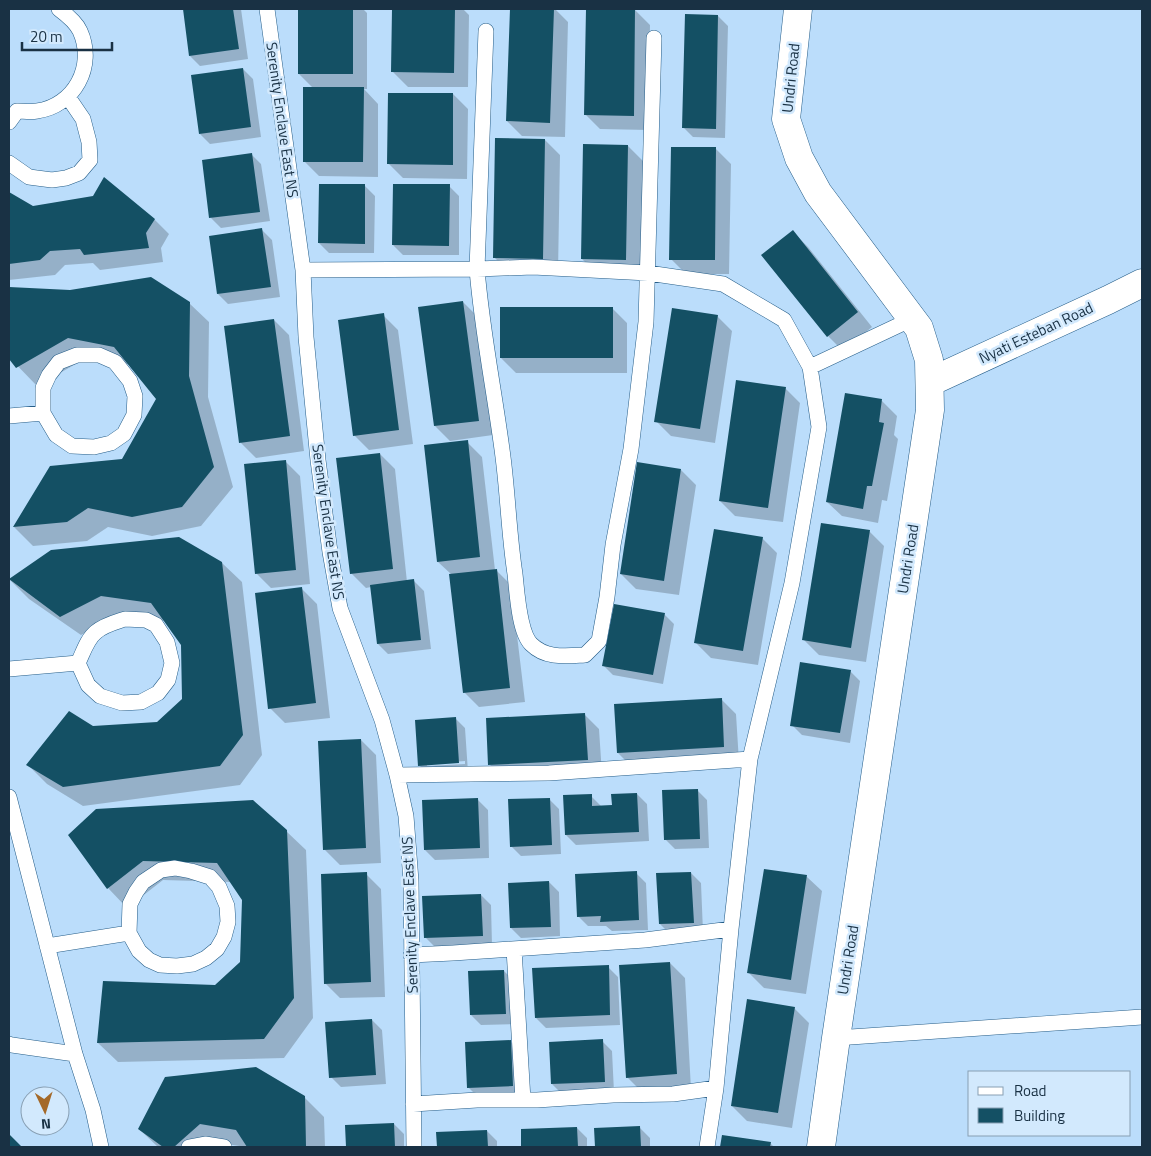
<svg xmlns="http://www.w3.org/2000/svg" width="1151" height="1156" font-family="'Titillium Web',sans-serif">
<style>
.shadow{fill:#0003;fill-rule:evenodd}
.building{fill:#145064}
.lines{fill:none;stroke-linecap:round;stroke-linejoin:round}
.service-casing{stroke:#255d88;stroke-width:16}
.minor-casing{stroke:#255d88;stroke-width:29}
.service{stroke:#fff;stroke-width:15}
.minor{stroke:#fff;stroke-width:28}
.labels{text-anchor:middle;stroke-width:5;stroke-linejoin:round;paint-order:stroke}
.street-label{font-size:15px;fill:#193144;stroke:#d2e9fd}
</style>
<rect width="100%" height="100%" fill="#bbddfb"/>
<!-- shadow -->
<path class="shadow" d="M184,9H241L248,59L200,66L190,56Z
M300,9H363L367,13V89H364L378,104V177L319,176L304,161L314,89L299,74Z
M393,9H463L469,15L468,87H408L393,72Z
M511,9H555L568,22L565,137L522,136L507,121Z
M635,10L650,25L648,130L600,129L585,114Z
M718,16L728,26L725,138L693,137L683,127Z
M243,69L253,79L261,137L210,144L200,134Z
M453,94L468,109L467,179L403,178L388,163Z
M545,140L560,155L558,273L509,272L494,257Z
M628,146L643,161L641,275L597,274L582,259Z
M716,149L731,164L729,274H686L671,259Z
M251,154L261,164L270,221L221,228L211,218Z
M365,186L375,196L374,253H329L319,243Z
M449,186L459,196V255H403L393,245Z
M9,194L33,207L154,219L169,234L161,248L163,262L100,270L93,263L65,265L55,275L9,280Z
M262,230L272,240L280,297L228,304L218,294Z
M793,232L808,247L872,327L843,351L828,336Z
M9,288L70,291L189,303L209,322L208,397L233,487L201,526L152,536L108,527L87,541L33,546L14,527L123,460L158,398L131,365L88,357L37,386L9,357Z
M463,302L478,317L493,435L450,441L435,426Z
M612,308L627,323V373H516L501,358Z
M383,315L398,330L413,444L369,450L354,435Z
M717,316L732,331L715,443L671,436L656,421Z
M274,320L289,335L304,451L256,458L241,443L225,327Z
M785,388L800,403L783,522L735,516L720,501Z
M846,395L882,401L897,416L894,435L898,439L887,501L882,500L878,523L842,516L827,502Z
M467,442L482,457L495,570H496L511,585L525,702L479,707L464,692L451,574L438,562L425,446Z
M380,454L395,469L407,582L414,581L424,591L431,649L388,654L378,644L371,587L366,588L351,573Z
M285,461L300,476L310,584L271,588L256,573Z
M681,470L696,485L679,595L636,589L621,574Z
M869,531L884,546L866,662L819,655L804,640Z
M762,538L777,553L758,665L711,658L696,643Z
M222,563L242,582L262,755L240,785L83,806L47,784L28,765L93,727L157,723L183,699V644L166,621L121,615L81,635L29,599L10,580Z
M302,589L317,604L330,718L285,723L270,708Z
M664,614L674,624L663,684L613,675L603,665Z
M850,671L860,681L850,743L802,735L792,725Z
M722,700L736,714L739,762L633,768L618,753Z
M584,714L599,729L602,774L505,780L490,765Z
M455,718L465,728L468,772L429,775L419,765ZM465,761V764L427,766V764Z
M361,740L376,755L381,863L340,865L325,850L319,742Z
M697,790L707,800L709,848L675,849L665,839Z
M637,794L647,804L649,841L576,845L566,835L591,796L601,806H613Z
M549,799L559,809L561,854L521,856L511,846Z
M478,800L488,810L489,858L435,860L425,850Z
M286,831L306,850L313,1018L284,1058L118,1062L98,1043L216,987L241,962L243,900L231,882L163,880L127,908L108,888L69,835Z
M765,870L807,877L822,891L806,994L764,988L749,973Z
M636,873L646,883L648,930L612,931L606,926H588L578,916Z
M691,873L701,883L703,932L670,934L660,924Z
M366,874L381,889L385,997L340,998L325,983Z
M549,882L559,892L560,936L521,938L511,928Z
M481,895L491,905L492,945L435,947L425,937Z
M670,963L685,978L691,1089L642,1092L627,1077Z
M608,967L618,977L620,1025L546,1028L536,1018Z
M504,971L514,981L515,1024L481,1025L471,1015Z
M794,1008L809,1023L792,1128L747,1121L732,1106Z
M372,1020L382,1030L386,1084L341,1087L331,1077Z
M510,1041L520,1051L522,1096L478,1097L468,1087Z
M602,1041L612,1051L614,1092L562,1094L552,1084Z
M304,1097L324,1117L325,1147H246L220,1143L215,1147H158L139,1129Z
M394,1124L404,1134V1147H347V1126Z
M577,1128L587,1138V1147H523L522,1130Z
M640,1128L650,1138V1147H596V1129Z
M487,1131L497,1141V1147H438L437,1133Z
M723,1136L770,1143L774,1147H721Z"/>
<!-- building -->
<path class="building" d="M183,9H233L239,49L189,56Z
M298,9H353V74H298Z
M392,9H455L454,73L391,72Z
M510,9H554L550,123L506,121Z
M586,9H635L634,116L584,115Z
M685,14L718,15L716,129L682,128Z
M243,68L251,127L199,134L191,75Z
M303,87H364L363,162H303Z
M388,93H453V165L387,164Z
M495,138L545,139L543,259L493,258Z
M583,144L628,145L626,260L581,259Z
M671,147H716L715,260H669Z
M252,153L260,212L209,218L202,160Z
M104,177L155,219L146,233L149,248L84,255L80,249L50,251L40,260L9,264V192L33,206L93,196Z
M319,184H365V244L318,243Z
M393,184H450L449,246L392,245Z
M262,228L271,287L217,294L209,236Z
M793,230L858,312L827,337L761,255Z
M151,277L190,302L189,376L214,467L182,507L132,517L88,508L67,522L13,527L50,466L122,459L156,399L114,347L68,338L16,368L9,359V287L70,290Z
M463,301L479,421L434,426L418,307Z
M500,307H613V358H500Z
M672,308L718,315L700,429L654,422Z
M384,313L399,430L353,436L338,320Z
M274,319L290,436L239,443L224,326Z
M736,380L786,387L768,508L719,501Z
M845,393L882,399L879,422L884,423L872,486H867L863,509L826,502Z
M468,440L480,557L437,562L424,445Z
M380,453L393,569L350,574L336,458Z
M286,460L296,570L255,574L244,464Z
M637,462L681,469L664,581L620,574Z
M821,523L870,530L851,648L802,640Z
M714,529L763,537L743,651L694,643Z
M179,537L222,562L243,735L220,766L63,787L26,765L69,711L93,726L157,722L182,699L181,645L151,603L101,596L60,617L9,579L51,550Z
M497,569L510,688L463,693L449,574Z
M414,579L421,640L377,644L370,585Z
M302,587L316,703L268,709L255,593Z
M614,604L665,613L653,675L602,666Z
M800,662L851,670L840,733L790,726Z
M722,698L724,747L617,753L614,704Z
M585,713L588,760L488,765L486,718Z
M456,717L459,763L418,766L415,720Z
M361,739L366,848L323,850L318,741Z
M698,789L700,839L664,840L662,790Z
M637,793L639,832L565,835L563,795L592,794V806L612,805L611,794Z
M478,798L480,848L424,850L422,800Z
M550,798L552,845L510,847L508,799Z
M253,800L287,830L294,998L264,1039L97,1043L103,981L215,985L240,962L242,900L217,863L143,861L107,889L68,835L96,809Z
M764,869L807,875L791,980L747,973Z
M637,871L639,920L600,922L601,916L577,917L575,874Z
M367,872L371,982L324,984L321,874Z
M691,872L694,923L659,924L656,873Z
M549,881L551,927L510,928L508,883Z
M481,894L483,936L424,938L422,896Z
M670,962L677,1074L626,1078L619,965Z
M609,965L610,1015L535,1018L532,968Z
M504,970L506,1014L470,1015L468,971Z
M747,999L795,1007L778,1113L731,1106Z
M372,1019L376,1075L329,1078L325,1022Z
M603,1039L605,1082L551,1084L549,1042Z
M511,1040L513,1086L467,1088L465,1042Z
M256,1067L305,1096L306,1147H247L236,1130L200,1124L174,1147H163L138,1129L165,1077Z
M394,1123L395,1147H346L345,1125Z
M640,1126L641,1147H595L594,1128Z
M577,1127L578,1147H521V1129Z
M487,1130L488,1147H437L436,1132Z
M9,1134L22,1147H9Z
M722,1135L771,1142L770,1147H720Z"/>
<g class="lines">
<!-- service casing -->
<g class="service-casing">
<path id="service" d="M267,9L303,270L306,337L318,460L330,552L340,608L382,720L397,775L406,816L411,881L414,1147
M486,31L477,269C482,332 495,394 503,457C508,496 509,535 515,574C517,592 519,632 531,644C546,659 566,656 585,655L599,641L607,597L613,545L631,449L646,322L654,38
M9,122L17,111C23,111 31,112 37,111C74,106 96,66 80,31C76,22 67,15 59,9
M9,163L29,177L52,180L66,178L79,173L90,160L89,142L83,119L68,97
M303,270L477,269L533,267L648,273L723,284L784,320L810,367L819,427L792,583L750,759L731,929L716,1088L707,1147
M77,355H99L115,362L130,381L135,396L134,415L124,434L111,443L94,447L72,446L56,435L43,413V388L49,375L59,362Z
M810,367L912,319
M9,416L43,413
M125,619L146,620L156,625L167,642L172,663L168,680L158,693L141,702L122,703L100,696L88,685L78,663C83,653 87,639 96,632C104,625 116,622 125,619Z
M9,669L78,663
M397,775L549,773L750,759
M9,797L75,1054L93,1110L101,1147
M175,868L191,871L210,877L219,887L227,906L228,922L224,937L217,949L206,958L193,964L177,966L160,965L149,960L139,951L129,933L130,904L136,892L143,882L161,870Z
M47,946L129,933
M514,949L523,1100
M411,955L453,953L645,940L731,929
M836,1038L1142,1017
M9,1044L12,1045L75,1054
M413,1104L477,1100H537L613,1095L673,1094L716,1088
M189,1147L205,1144L224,1147"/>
</g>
<!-- minor casing -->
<g class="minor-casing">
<path id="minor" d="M798,9L786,119L799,158L818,193L919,328L929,360L930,410L836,1038L821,1147
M930,382L1108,300L1142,283"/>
</g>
<!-- service -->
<use href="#service" class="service"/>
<!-- minor -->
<use href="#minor" class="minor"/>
</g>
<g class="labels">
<!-- street labels -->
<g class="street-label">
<text transform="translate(791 78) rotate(-84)" y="5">Undri Road</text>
<text transform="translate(282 120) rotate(82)" y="5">Serenity Enclave East NS</text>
<text transform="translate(1036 333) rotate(-25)" y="5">Nyati Esteban Road</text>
<text transform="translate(328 522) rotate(82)" y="5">Serenity Enclave East NS</text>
<text transform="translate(908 559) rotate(-81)" y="5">Undri Road</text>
<text transform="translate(410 915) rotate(-92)" y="5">Serenity Enclave East NS</text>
<text transform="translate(848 960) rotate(-81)" y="5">Undri Road</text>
</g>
</g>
<!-- border -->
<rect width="1151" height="1156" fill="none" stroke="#193144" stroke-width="20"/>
<!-- legend -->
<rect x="968" y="1071" width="162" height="65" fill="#d2e9fd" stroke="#889fb3"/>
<rect x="978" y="1087" width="25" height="8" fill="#ffffff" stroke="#889fb3"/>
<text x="1014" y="1096" font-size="15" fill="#193144">Road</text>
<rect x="978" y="1108" width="25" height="15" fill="#145064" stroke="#889fb3"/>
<text x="1014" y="1121" font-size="15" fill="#193144">Building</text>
<!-- north arrow -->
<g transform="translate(45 1111) rotate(176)"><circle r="24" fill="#d2e9fd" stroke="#889fb3"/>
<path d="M0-4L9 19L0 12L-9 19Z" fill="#a46929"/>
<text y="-8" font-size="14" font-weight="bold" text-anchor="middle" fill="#193144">N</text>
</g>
<!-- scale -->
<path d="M22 42v8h90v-8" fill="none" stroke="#193144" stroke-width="2.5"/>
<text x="30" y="42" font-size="15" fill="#193144" stroke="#d2e9fd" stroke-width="4" paint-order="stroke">20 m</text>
</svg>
